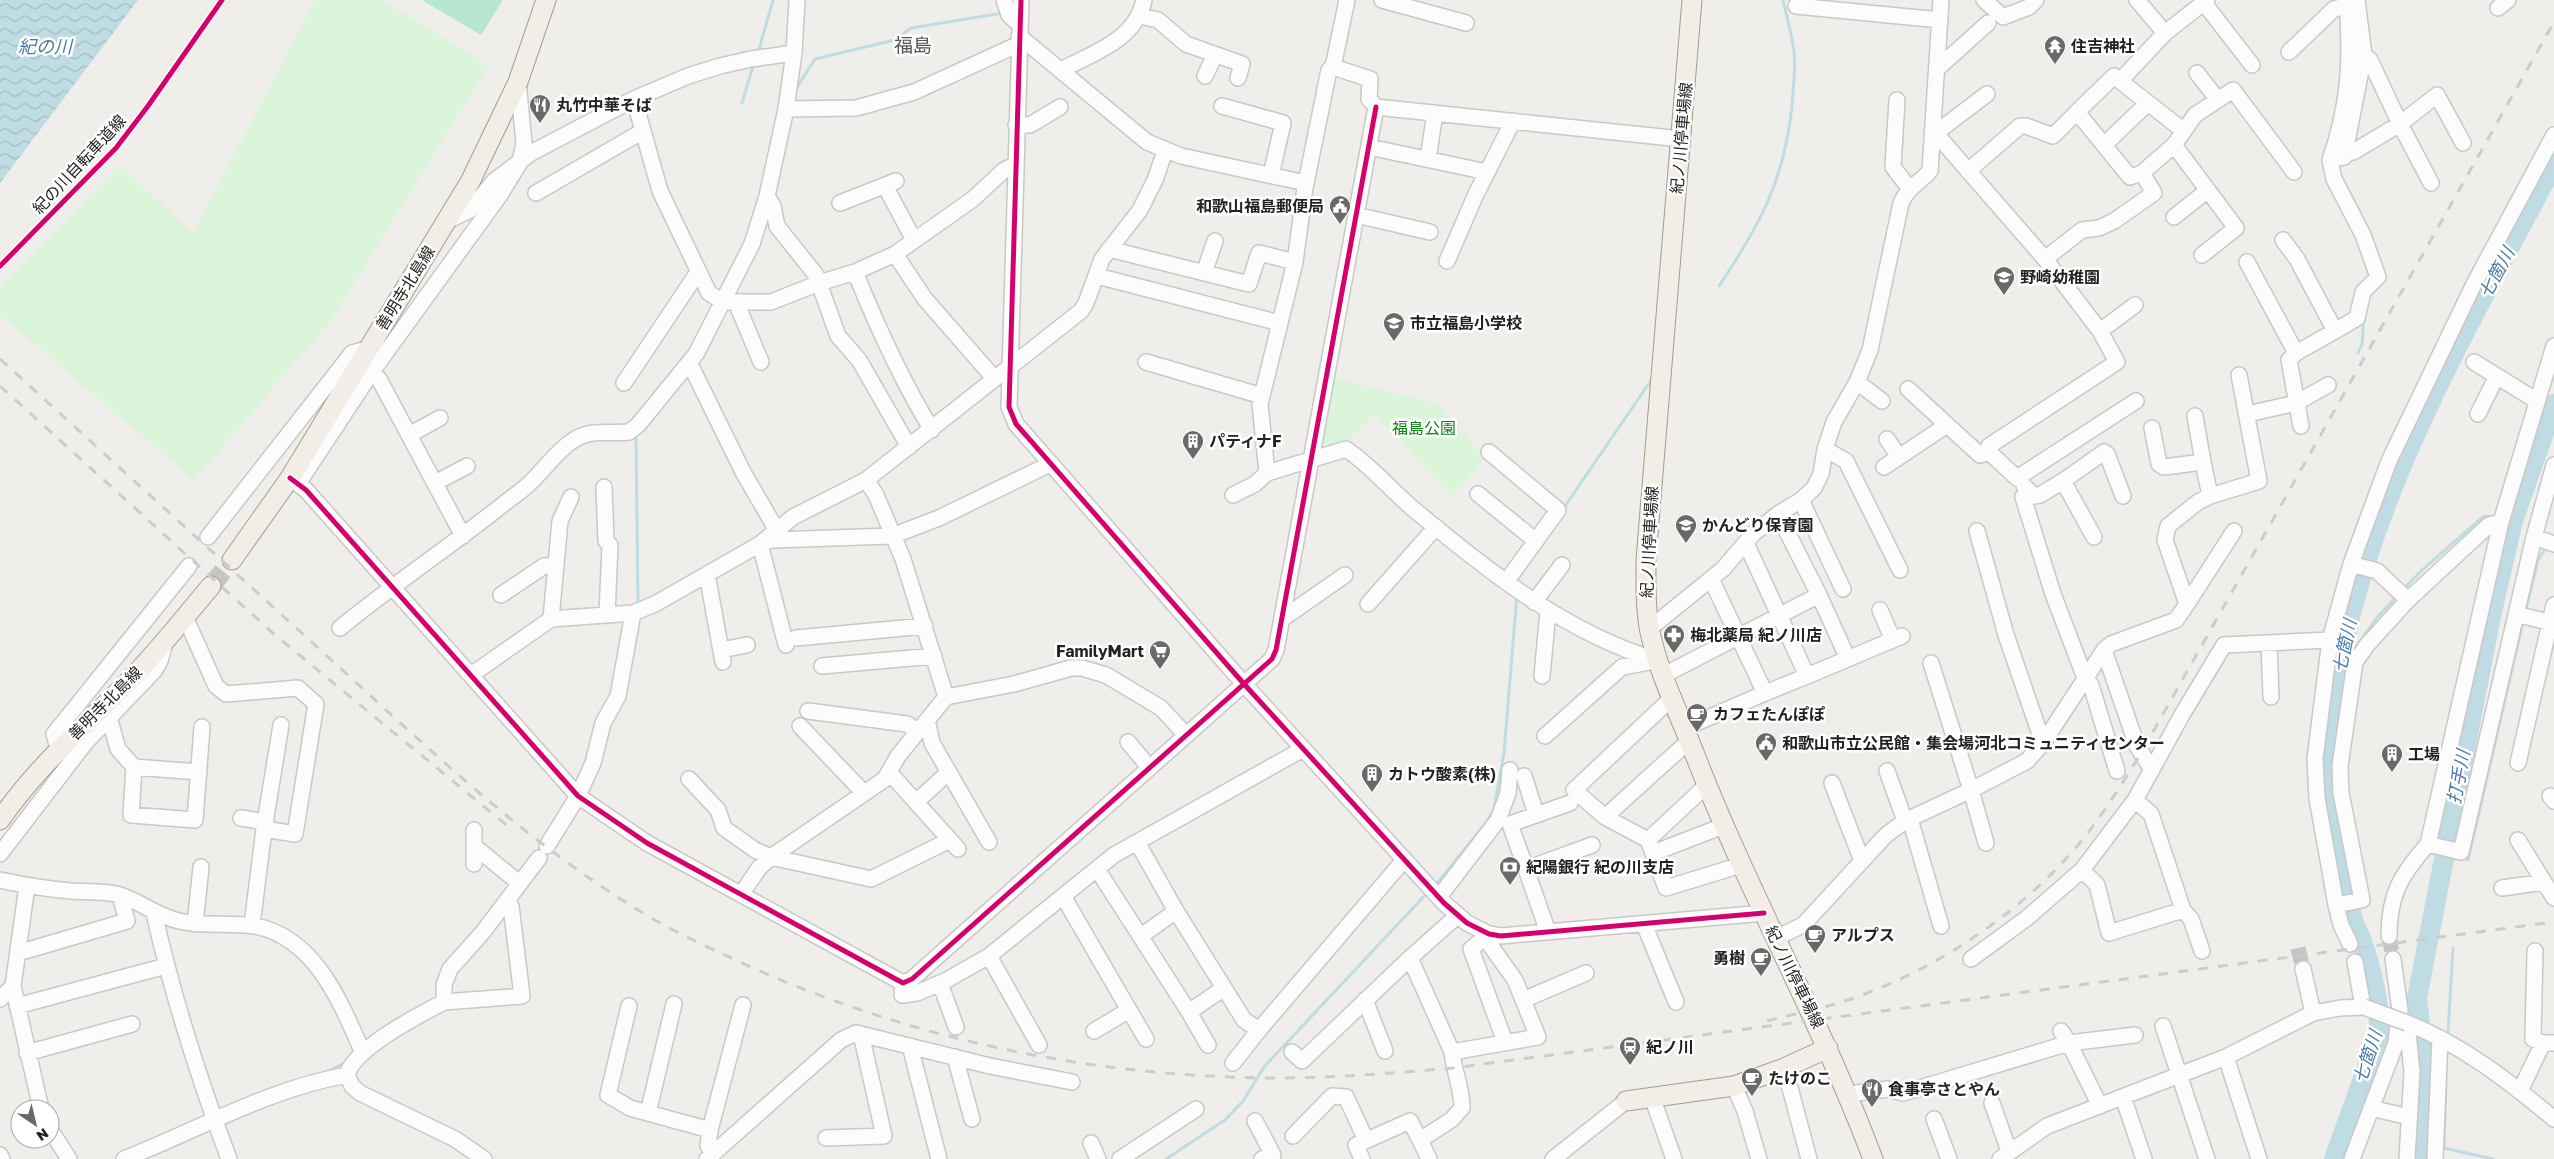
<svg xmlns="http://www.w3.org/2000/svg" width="2554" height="1159" font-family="'Golos Text','Noto Sans JP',sans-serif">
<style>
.park{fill:#daf5da}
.pitch{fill:#b7e6d2}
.water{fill:url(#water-waves)}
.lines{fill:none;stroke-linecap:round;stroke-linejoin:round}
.stream{stroke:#bfdbe3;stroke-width:3}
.river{stroke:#bfdbe3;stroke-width:20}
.minor-tunnel{stroke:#c7c5c3;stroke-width:15;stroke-dasharray:15 8;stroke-linecap:butt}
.major-tunnel{stroke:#c7c5c3;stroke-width:19;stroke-dasharray:19 9;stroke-linecap:butt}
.minor-casing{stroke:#c9c8c7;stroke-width:18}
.major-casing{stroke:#a79c86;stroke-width:21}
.minor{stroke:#fdfcfc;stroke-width:15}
.major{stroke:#f3ede7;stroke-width:19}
.rail{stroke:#ccc;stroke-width:3;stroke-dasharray:10 10;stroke-linecap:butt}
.minor-bridge-casing{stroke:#c9c8c7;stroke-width:18;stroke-linecap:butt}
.minor-bridge{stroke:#fdfcfc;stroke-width:15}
.cycleway-casing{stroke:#fff;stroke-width:8}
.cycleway{stroke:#d6006c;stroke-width:5}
.labels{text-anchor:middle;stroke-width:5;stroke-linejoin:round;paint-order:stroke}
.poi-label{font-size:16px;font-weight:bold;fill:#222;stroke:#fff;text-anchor:start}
.street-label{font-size:16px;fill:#222;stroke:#fff}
.park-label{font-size:16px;fill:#0c8416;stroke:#fff}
.water-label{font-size:18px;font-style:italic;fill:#4a7aab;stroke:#fff}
.quarter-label{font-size:19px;fill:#555;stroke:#fff}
</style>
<defs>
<pattern id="water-waves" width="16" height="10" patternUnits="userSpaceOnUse" patternTransform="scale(1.25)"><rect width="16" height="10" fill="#bfdbe3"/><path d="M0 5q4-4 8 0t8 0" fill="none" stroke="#a4bcc2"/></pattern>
</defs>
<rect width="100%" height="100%" fill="#f0eeeb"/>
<!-- park -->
<path class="park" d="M315,0H381L489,65L331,321L194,480L0,315V287L120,165L193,233Z
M1334,378L1436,403L1486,458L1452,497L1375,415L1347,442L1320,449Z"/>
<!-- pitch -->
<path class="pitch" d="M422,0H503L481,35Z"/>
<!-- water -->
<path class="water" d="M0,0H138L0,183Z"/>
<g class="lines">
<!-- stream -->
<path class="stream" d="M758,53L773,0
M796,89L815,59L895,40L911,28L1003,13
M742,103L754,63
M1719,286C1760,225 1784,181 1792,106C1793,88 1796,70 1794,52C1792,35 1787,17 1783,0
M2358,353L2362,344L2364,317
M636,435L638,605
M1563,509L1652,379
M2403,590L2421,571L2484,516L2493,517
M2526,610L2538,560L2545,549
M2338,673L2375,620L2397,596
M2468,860L2522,626
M1435,886L1486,823L1494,809L1504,753L1517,594
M2448,1034L2453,948
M326,1072L347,1062
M2446,1075L2444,1148L2493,1159
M1166,1159L1225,1120L1243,1101L1264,1067L1428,892"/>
<!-- river -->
<path class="river" d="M2334,1159L2378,1037C2382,1010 2371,967 2362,941C2359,933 2354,925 2352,916C2346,893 2343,870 2339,847C2334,820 2327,792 2328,764C2337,546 2455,352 2554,164
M2421,1159L2426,1077L2417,998L2491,616L2513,521L2554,404"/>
<!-- minor-tunnel -->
<path class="minor-tunnel" d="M2389,936L2393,959
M2298,948L2303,969"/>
<!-- major-tunnel -->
<path class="major-tunnel" d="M211,586L232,560"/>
<!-- minor casing -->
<g class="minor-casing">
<path id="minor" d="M1004,0L1009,15L1020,25
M1021,0L1009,407L1016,424L1244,684L1444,903L1467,923L1489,934L1501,936L1764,913
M1347,0L1333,67L1370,79L1369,99L1376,107L1681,139
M1382,0L1466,23
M1984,0L2003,17L2029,7L2036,0
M2137,0L2165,33
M2357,0L2364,55L2345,152H2353L2400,124L2431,183
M2204,3L2252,65
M1796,6L1940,20
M2498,8L2508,0
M1140,16L1158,20L1186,44L1242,64L1238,78
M1019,36L1147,142L1181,156L1301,182L1305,188L1295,262L1260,404L1267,473
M2289,52L2334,9L2357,3
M2364,55L2370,60L2400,124L2437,95L2463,143
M1938,68L1988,23
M1061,70C1093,53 1136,40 1144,0
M2197,73L2218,100
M1205,76L1215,55
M634,99L660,191L709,293L723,302H771L819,283L855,272L895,254L973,199L1003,171L1014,165
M1897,100L1893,167L1909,188
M1222,106L1283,123L1271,175
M786,109L856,108L914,92L1019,44
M2077,112L2114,76L2120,81
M1016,125H1030L1060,107
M2184,131L2120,81L2165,33L2207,0
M1933,135L1938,136L2045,259L2100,331L2135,305
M1933,135L1987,94
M2104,145L2148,103
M2174,145L2236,228L2202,255
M1369,147L1487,172
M1428,159L1435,113
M2330,160C2350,103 2351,59 2347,0
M1968,171L2020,126H2026L2053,136L2077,112L2130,177L2142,173
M885,186L914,240
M1305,188L1329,70L1333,67
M536,193L643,131
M767,196L773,206L777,226L816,275L838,336L859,360L909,447
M840,203L896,181
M1356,215L1430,232
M2174,217L2208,190
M447,221L470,210L494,181L531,153L634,99L688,76L720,66L751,59L794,53L797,0
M1109,249L1249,284L1259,253L1295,262
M895,254L925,299L994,378
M2045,259L2082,230L2099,228L2114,221L2154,193L2142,173L2174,145L2195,115L2233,90L2294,172
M1447,261L1476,194L1513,121
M2247,262L2296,353L2335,331L2297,259L2283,240
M855,272C877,326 901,380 932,430
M1204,273L1215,241
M1097,276L1280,323
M736,302L761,362
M2100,331L2117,362L1989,446V452L2017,478L2136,401
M2335,331L2357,318L2363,292L2378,277L2363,235L2334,179L2330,160L2344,157L2345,152
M2296,353L2289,360L2301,426
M1146,362L1262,396
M2474,362L2537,401
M690,364L743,472L776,529
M371,373L379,379L463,536
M1857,382L1882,401
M624,383L698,272
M1908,389L1980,455L1989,452
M2248,414L2296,403L2328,385
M2478,414L2497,376
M2152,428L2159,464L2164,467L2203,462L2195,416
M409,435L440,418
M1887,439L1899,457
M1825,449L1846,461L1900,570
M1489,452L1558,510L1506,582
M2203,462L2210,496L2259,481L2239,375
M1884,467L1947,425
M290,478L306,490L578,796L647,843L903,983L912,979L1272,659L1276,650L1376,107
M866,480L876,495L903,559L946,697
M2063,481L2104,452L2107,454L2123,496
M299,482L371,373L500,195L520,162L524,143L518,82
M435,483L467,466
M2024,486L2034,496L2040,495L2063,481L2094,537
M604,487L606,541L610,545L607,615
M2029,492L2023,497L2053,594L2085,678L2091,685L2117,771
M1478,494L1536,541
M1233,495L1255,484L1267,473L1346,449C1370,465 1389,488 1411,507C1485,569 1565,633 1659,661
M1801,500L1843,589
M1977,531L2006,635L2043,743L2104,650
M208,537L352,353L367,349
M2534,537L2554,544
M1746,543L1807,676L1765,693
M2351,564L2377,571L2408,600
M707,574L723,662
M501,595L544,566H555
M1819,595L1848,659
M1534,602L1562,565
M1368,604L1436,527
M2187,604L2234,531
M1880,610L1893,640
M2516,614L2548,622L2554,629
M185,617L216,686L226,694L298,688L316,704L295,834L264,829L281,725
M551,619L560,521L571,497
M1282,619L1345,575
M340,628C395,583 454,544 510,499C517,494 524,489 530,483C546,468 558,449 577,438C594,429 611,434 629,432L638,425L696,354L752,244L767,196L786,109L794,53
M1649,629L1723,569L1753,534L1778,514L1801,500L1814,488L1821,474L1825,449L1834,422L1857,382L1870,350L1901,203C1908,187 1918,184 1930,171L1941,0
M796,638L925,626
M2269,643L2271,697
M786,645L760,544L793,517L866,480L1081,311L1086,303L1102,259L1140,210L1155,180L1165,151
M721,650L747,645
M1931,663L1971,790L2027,761L2043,743
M822,666L934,656
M471,675L551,619L633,613L655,604L760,544L772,540L892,536L939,518L1050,464
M1664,675L1819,595L1778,514
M1542,676L1548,611
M1807,676L1902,636
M808,711L907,724L918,731
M109,717L118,749L134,767
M927,720L932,743L989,842
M800,726L864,793
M1685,728L1765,693L1711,579
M1545,736L1622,667L1655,661
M1128,742L1149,767
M58,748L54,734L189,566
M2518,763L2554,605
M2152,770L2137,746L2104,650L2111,644L2176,620L2187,604L2165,540L2168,526L2198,502L2210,496
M1887,771L1905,821
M199,772L134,767L131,815L195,820L202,727
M889,772L958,849
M1524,776L1536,814
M689,779L718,810L724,828L755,850L771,857L871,879L950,840
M1832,783L1862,861
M1707,785L1648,840L1666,888L1741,865
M2550,796L2554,801
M916,802L949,772
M1605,817L1690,740
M241,818L266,822
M1910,819L1941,926
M474,830V864
M1648,840L1605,817L1574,790L1673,697
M1137,842L1176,911L1141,936
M2428,844L2461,852L2534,537L2554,465
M474,846L519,883
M547,846L578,796L593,763L603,723L618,696L633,613
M1653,853L1723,826
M0,854L86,742L154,671L160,661L165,643
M1097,869L1189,1012
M1526,869L1510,824L1570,803
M2082,870L2097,885L2109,933L2183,910L2151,814L2135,800L2183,713L2224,645L2330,640
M0,880C24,885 47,889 71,891C87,892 105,891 120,895C141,902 157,916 179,921C204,927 230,922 255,926C315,937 341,1003 363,1053
M2544,882L2554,898
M27,886L13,986L41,1109
M2502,888L2544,882L2518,840
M742,893L759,868L771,857L885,779L898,756L946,697L1014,684L1071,668H1082L1106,675L1161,708L1185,734
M1063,896L1129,1010
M1439,897L1498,820L1508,793L1510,770
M2336,905L2362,900L2341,793L2340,766L2355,662L2367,645L2408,600L2489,525L2501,522
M2183,910L2191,919L2202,951
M1176,911L1244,1020L1259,1030L1233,1063
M154,913C173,997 199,1079 229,1159
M195,924L201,867
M1644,924L1676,1002
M252,925L264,829
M1548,932L1526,869L1592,845
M1489,934L1471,949L1505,1042
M2389,936C2389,894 2401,875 2428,844L2501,522L2554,346
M1776,938L1803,925L1886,835L1905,821L1971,790L1986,843
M2350,944L2341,925L2336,905L2317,798L2315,759L2330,640L2351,564L2389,461L2474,284L2554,135
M2535,951L2533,1039L2543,1043
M18,953L127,921L120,895
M989,956L1039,1045
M1410,958L1457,916
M1971,959L2027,918L2082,870L2135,800
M2355,962L2363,1007
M2303,969L2313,1013
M903,983L902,995L917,993L945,981L989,956L1114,855L1303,749
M940,983L956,1027
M0,999L13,986
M1365,1000L1385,1051
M1523,1000L1586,973
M444,1002L522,996L511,906L506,902
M674,1004L648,1113L710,1130
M17,1006L166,966
M629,1006L608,1095L630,1108L648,1113
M2163,1026L2207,1159
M1259,1030L1404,860
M1094,1031L1129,1010L1146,1039
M2061,1031L2069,1043L2100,1106
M1208,1045L1189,1012L1224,988
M910,1046L939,1159
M1292,1052L1302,1061L1410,958L1452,1052C1454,1072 1462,1088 1462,1108L1451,1120L1420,1140L1429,1159
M1452,1052L1538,1037L1515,980L1485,938
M27,1053L132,1024
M955,1057L972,1119
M2226,1057L2259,1159
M1782,1069L1790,1088L1809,1159
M1734,1086L1745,1111L1759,1159
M2520,1091L2543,1043H2554
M1849,1094L1887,1089L1903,1093L2069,1043L2135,1035
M1652,1097L1674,1159
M2123,1097L2144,1159
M1992,1103L2009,1151
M2371,1108L2409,1117
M1934,1119L1949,1159
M1255,1121L1273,1155L1262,1159
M50,1129L69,1159
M1293,1136L1332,1096L1346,1097L1366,1140
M826,1138L884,1136L861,1034
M1091,1143L1098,1159
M714,1153L708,1146L710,1130L743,1005
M0,1155L2,1159
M124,1159C198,1130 268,1089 347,1075
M484,1159L455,1139L360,1093L352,1086L347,1075C354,1048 419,1015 444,1002V985L450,969L483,932L539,858
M707,1159L841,1040L856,1033L990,1066L1072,1082
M1120,1159L1196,1109
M1362,1159L1356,1145L1410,1121L1420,1140
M1553,1159L1626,1101
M2000,1159L2047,1126L2226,1057L2313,1013L2340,1008L2364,1007
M2352,1159L2396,1043L2400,1010L2393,959
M2407,1159L2412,1072L2407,1023C2461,1044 2510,1082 2554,1119
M2435,1159L2440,1038"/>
</g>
<!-- major casing -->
<g class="major-casing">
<path id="major" d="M1692,0L1646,559C1646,582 1645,604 1649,627C1657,670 1679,713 1695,755C1748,892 1821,1021 1873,1159
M232,560L290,478L470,182L518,82L546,0
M0,820C38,765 83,728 129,681C158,651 184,618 211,586
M1626,1101L1734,1086L1782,1069L1828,1048"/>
</g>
<!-- minor -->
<use href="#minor" class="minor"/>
<!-- major -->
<use href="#major" class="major"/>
<!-- rail -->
<path class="rail" d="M0,359C109,458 218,557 327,656C425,745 521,838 635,908C663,926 694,941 725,955C897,1037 1086,1077 1276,1078C1335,1078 1394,1073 1453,1068L2554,922
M0,386L275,635L510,828
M1767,1021C1793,1014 1820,1009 1845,1001C1933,972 2019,915 2079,844C2102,816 2122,784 2141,753L2554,22"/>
<!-- minor-bridge casing -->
<g class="minor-bridge-casing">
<path id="minor-bridge" d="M2364,1007L2407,1023"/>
</g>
<!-- minor-bridge -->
<use href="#minor-bridge" class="minor-bridge"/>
<!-- cycleway casing -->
<g class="cycleway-casing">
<path id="cycleway" d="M1021,0L1009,407L1016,424L1244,684L1444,903L1467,923L1489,934L1501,936L1764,913
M0,266L116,148L148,106L222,0
M290,478L306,490L578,796L647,843L903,983L912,979L1272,659L1276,650L1376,107"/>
</g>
<!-- cycleway -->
<use href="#cycleway" class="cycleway"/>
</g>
<!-- icons -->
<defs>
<g id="temple-pin" transform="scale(1.125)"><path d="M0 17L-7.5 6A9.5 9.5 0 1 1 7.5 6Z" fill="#6a6968" stroke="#fff"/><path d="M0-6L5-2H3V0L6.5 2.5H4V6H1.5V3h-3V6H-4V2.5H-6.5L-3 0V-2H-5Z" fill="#fff"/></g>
<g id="restaurant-pin" transform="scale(1.125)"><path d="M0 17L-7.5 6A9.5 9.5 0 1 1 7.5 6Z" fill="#6a6968" stroke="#fff"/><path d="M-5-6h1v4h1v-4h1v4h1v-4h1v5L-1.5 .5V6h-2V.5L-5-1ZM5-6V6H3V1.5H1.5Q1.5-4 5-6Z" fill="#fff"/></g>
<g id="civic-pin" transform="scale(1.125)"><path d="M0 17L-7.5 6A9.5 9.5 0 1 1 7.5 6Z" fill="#6a6968" stroke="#fff"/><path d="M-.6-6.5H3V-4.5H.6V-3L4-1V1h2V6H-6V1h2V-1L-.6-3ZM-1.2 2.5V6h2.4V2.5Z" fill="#fff"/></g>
<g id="school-pin" transform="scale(1.125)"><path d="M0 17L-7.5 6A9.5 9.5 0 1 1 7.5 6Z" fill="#6a6968" stroke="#fff"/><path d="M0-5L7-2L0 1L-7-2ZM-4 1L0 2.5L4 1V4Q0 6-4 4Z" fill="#fff"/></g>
<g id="building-pin" transform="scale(1.125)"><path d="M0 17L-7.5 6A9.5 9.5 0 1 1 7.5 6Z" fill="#6a6968" stroke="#fff"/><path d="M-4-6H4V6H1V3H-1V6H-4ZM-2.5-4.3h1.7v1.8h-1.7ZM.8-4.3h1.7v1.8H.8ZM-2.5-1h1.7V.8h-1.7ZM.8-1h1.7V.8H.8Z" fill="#fff"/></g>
<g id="pharmacy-pin" transform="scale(1.125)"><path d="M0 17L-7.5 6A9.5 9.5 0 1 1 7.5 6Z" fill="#6a6968" stroke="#fff"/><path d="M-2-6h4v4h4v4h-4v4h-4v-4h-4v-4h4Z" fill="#fff"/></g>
<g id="supermarket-pin" transform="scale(1.125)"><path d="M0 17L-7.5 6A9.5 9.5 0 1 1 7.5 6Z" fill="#6a6968" stroke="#fff"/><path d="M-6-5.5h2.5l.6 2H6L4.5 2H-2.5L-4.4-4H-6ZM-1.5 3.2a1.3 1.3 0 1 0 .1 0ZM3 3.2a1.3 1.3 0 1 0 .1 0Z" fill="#fff"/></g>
<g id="cafe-pin" transform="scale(1.125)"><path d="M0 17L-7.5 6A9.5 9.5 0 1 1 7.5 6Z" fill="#6a6968" stroke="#fff"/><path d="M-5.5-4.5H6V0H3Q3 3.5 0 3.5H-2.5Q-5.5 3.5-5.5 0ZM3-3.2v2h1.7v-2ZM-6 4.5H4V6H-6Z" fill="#fff"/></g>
<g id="bank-pin" transform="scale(1.125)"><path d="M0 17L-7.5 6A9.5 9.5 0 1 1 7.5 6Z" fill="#6a6968" stroke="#fff"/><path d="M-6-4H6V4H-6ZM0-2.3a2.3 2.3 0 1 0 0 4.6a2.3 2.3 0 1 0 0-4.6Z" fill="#fff"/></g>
<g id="station-pin" transform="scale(1.125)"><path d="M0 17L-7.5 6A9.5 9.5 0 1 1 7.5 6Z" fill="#6a6968" stroke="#fff"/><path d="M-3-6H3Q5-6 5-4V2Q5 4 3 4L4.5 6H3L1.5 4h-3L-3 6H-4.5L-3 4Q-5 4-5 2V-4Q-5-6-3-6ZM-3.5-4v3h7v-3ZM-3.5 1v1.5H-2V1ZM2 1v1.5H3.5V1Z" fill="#fff"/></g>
</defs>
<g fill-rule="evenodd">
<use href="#temple-pin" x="2055" y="46"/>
<use href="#restaurant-pin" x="540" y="105"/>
<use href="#civic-pin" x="1340" y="206"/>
<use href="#school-pin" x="2004" y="277"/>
<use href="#school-pin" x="1394" y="323"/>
<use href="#building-pin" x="1193" y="441"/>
<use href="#school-pin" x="1686" y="525"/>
<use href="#pharmacy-pin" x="1674" y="635"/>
<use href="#supermarket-pin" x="1160" y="651"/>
<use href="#cafe-pin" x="1697" y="714"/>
<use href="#civic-pin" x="1766" y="743"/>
<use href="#building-pin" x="2392" y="754"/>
<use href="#building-pin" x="1372" y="774"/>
<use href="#bank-pin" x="1510" y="867"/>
<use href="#cafe-pin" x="1815" y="935"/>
<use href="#cafe-pin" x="1761" y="958"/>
<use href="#station-pin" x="1630" y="1047"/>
<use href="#cafe-pin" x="1752" y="1078"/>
<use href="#restaurant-pin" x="1872" y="1089"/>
</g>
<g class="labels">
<!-- poi labels -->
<g class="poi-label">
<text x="2071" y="52">住吉神社</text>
<text x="556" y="111">丸竹中華そば</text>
<text x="1324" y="212" text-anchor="end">和歌山福島郵便局</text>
<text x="2020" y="283">野崎幼稚園</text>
<text x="1410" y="329">市立福島小学校</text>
<text x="1209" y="447">パティナF</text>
<text x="1702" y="531">かんどり保育園</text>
<text x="1690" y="641">梅北薬局 紀ノ川店</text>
<text x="1144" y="657" text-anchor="end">FamilyMart</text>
<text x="1713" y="720">カフェたんぽぽ</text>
<text x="1782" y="749">和歌山市立公民館・集会場河北コミュニティセンター</text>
<text x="2408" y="760">工場</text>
<text x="1388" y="780">カトウ酸素(株)</text>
<text x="1526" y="873">紀陽銀行 紀の川支店</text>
<text x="1831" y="941">アルプス</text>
<text x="1745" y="964" text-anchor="end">勇樹</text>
<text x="1646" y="1053">紀ノ川</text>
<text x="1768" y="1084">たけのこ</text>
<text x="1888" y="1095">食事亭さとやん</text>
</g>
<!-- street labels -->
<g class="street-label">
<text transform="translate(1681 138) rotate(-85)" y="6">紀ノ川停車場線</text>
<text transform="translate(79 164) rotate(-47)" y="6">紀の川自転車道線</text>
<text transform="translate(405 288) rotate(-58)" y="6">善明寺北島線</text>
<text transform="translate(1649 542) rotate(-87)" y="6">紀ノ川停車場線</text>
<text transform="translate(105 703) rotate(-45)" y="6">善明寺北島線</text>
<text transform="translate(1795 977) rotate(64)" y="6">紀ノ川停車場線</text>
</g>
<!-- park labels -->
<g class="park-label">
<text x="1424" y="434">福島公園</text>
</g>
<!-- water labels -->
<g class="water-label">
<text x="45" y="53">紀の川</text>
<text transform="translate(2497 273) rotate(-62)" y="6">七箇川</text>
<text transform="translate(2345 646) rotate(-78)" y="6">七箇川</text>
<text transform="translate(2459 777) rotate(-79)" y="6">打手川</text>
<text transform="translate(2368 1057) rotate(-72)" y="6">七箇川</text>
</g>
<!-- quarter labels -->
<g class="quarter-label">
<text x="913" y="52">福島</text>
</g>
</g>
<!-- north arrow -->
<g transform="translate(35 1124) rotate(145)"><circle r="24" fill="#ffffff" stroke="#a7a7a7"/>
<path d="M0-4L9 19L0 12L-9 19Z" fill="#6a6968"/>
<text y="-8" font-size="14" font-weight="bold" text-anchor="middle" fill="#222222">N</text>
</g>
</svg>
